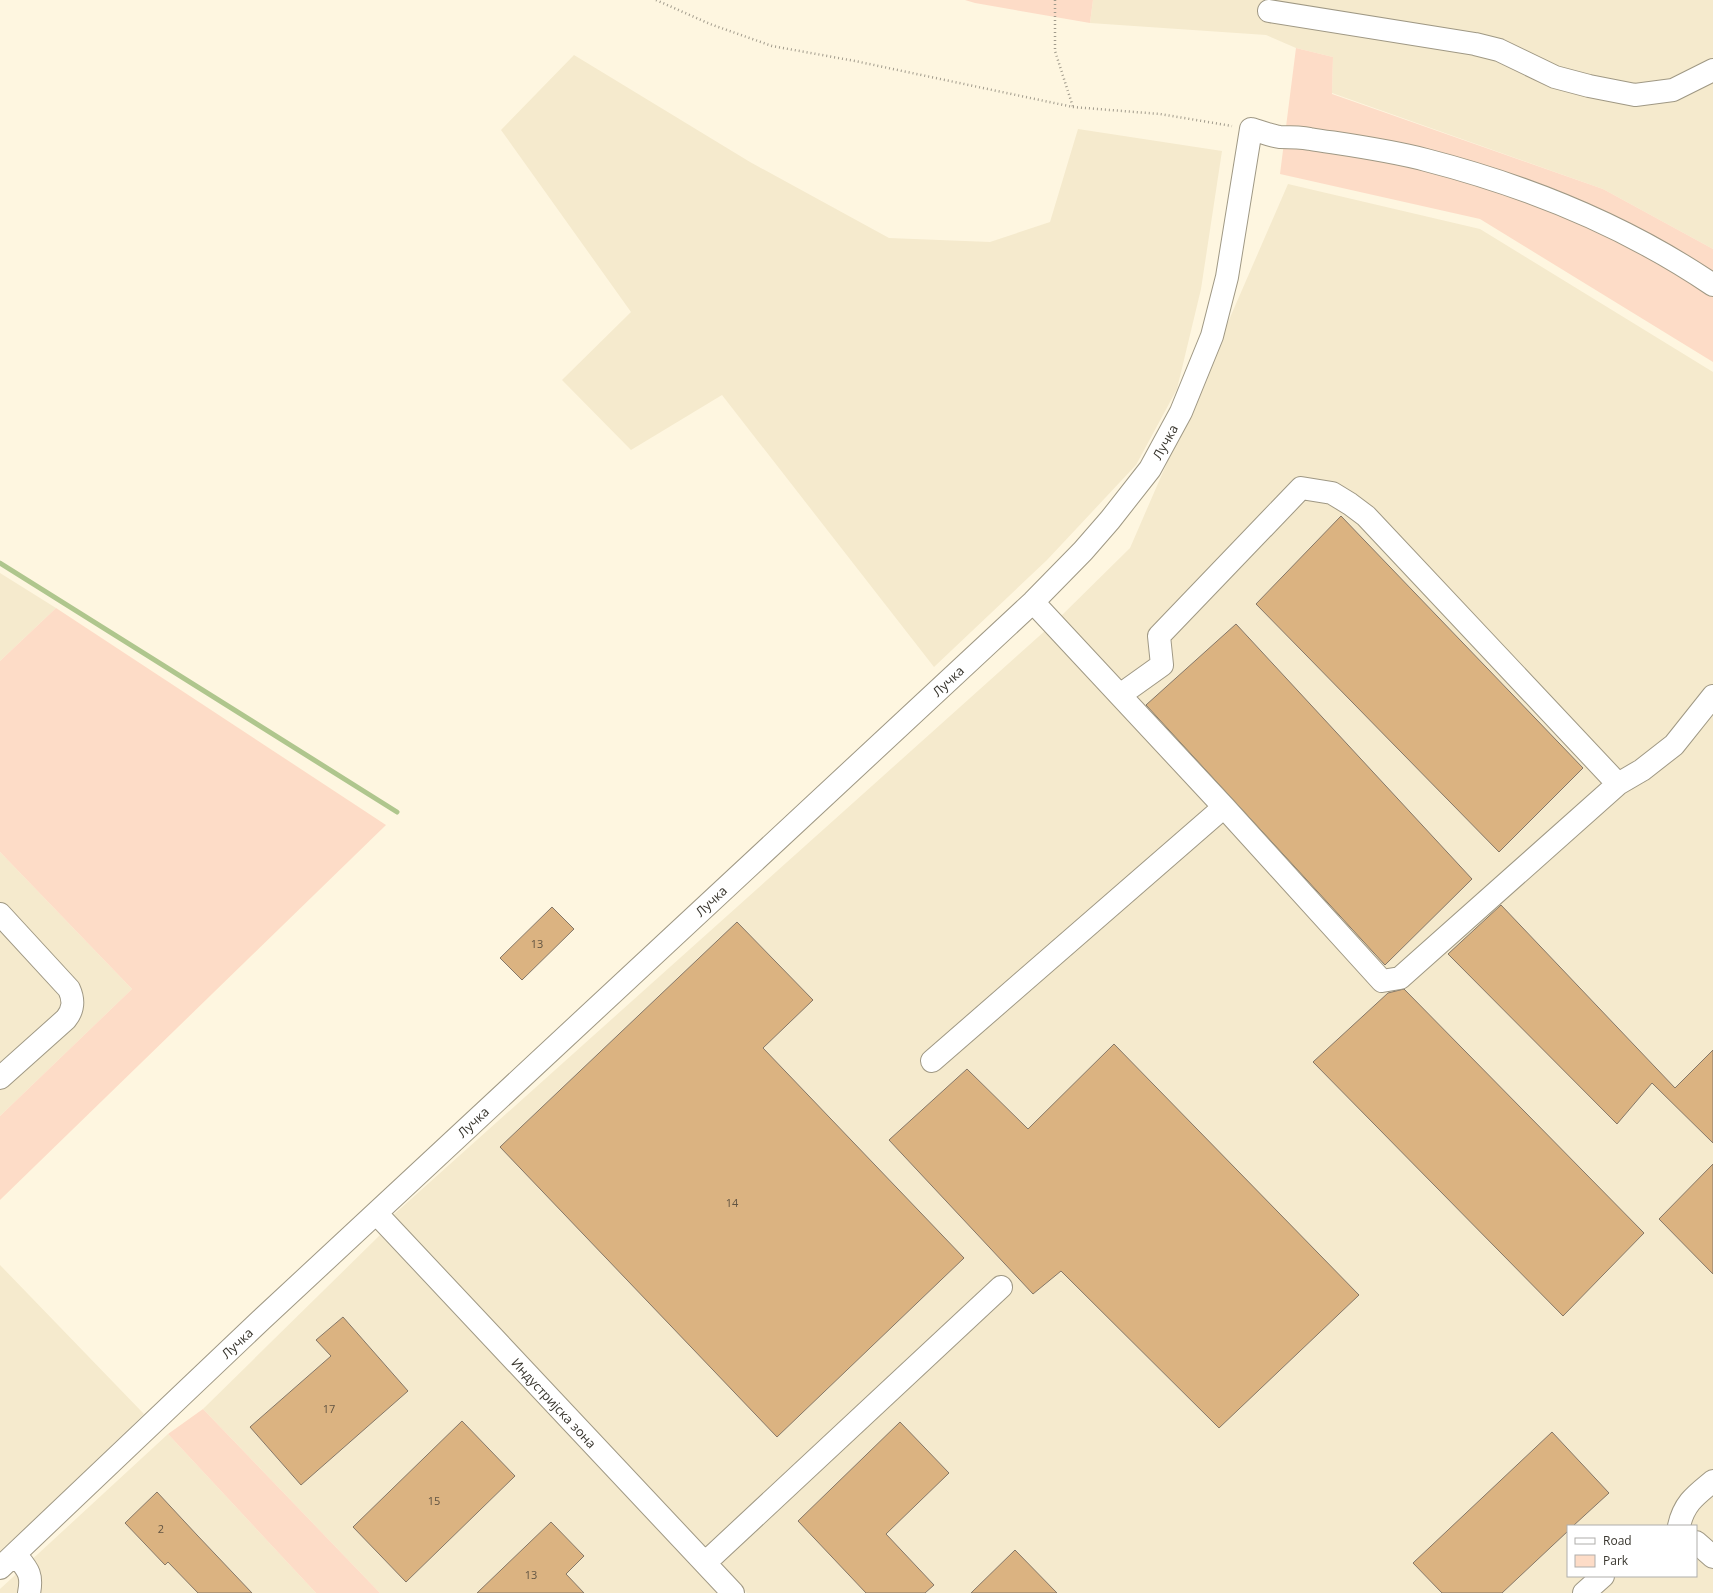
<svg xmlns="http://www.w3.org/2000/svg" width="1713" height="1593" font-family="'Open Sans',sans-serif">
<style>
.built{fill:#f5eacd;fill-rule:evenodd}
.green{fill:#fddcc7}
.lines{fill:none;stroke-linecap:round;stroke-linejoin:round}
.stream{stroke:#afc68d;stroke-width:5}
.building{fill:#dbb381;stroke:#857767}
.minor-casing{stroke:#9f9884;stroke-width:24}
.path{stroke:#a19b8c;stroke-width:2.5;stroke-dasharray:1 3;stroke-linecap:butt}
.minor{stroke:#fff;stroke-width:22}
.labels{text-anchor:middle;stroke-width:4;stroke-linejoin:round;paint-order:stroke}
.number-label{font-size:11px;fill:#615442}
.street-label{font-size:13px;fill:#38352d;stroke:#fff}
</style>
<rect width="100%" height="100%" fill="#fef6e0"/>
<!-- built -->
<path class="built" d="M1093,0H1713V249L1603,189L1332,93L1333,57L1296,48L1266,35L1090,23Z
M574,55L750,162L889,238L990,242L1050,222L1078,129L1222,151L1201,289L1177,389L1136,465L1047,560L934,667L722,395L631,450L562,380L631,312L501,130Z
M1288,184L1480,229L1713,372V1593H747L391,1217L1056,621L1130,548ZM1568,1526H1696V1576H1568Z
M0,573L56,608L0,661Z
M0,852L132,989L0,1116Z
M380,1235L637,1507L720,1593H380L203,1409Z
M0,1265L144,1414L0,1553Z
M168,1434L316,1593H0V1589Z"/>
<!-- green -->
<path class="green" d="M965,0H1093L1090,23L975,3Z
M1296,48L1333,57L1332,94L1603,189L1713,249V362L1480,219L1280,174Z
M56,608L386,825L0,1200V1116L132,989L0,852V661Z
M203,1409L380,1593H316L168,1434Z"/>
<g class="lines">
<!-- stream -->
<path class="stream" d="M0,563L397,812"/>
</g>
<!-- building -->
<path class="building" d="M1341,516L1583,768L1499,852L1256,604Z
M1236,624L1472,879L1385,965L1146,705Z
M1501,905L1675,1088L1713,1050V1143L1652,1083L1617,1124L1448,954Z
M552,907L574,929L522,980L500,958Z
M737,922L813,1000L763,1048L964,1258L777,1437L500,1147Z
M1404,989L1644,1233L1563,1316L1313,1062L1388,993Z
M1114,1044L1359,1295L1219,1428L1061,1271L1033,1294L889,1140L967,1069L1028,1129Z
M1713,1164V1274L1659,1219Z
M343,1317L408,1391L301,1485L250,1427L331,1356L316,1340Z
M462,1421L515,1476L406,1582L353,1527Z
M900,1422L949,1473L886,1534L934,1585L925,1593H866L798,1521Z
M1552,1432L1609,1493L1573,1526H1568V1531L1502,1593H1442L1413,1563Z
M157,1492L197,1535L252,1593H198L168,1562L165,1565L125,1523Z
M551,1522L584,1556L566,1574L584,1593H477Z
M1015,1550L1057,1593H971Z"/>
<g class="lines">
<!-- minor casing -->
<g class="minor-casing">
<path id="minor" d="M1269,11L1475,44L1499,50L1555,77L1589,86L1635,95L1673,90L1713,70
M1033,602L1224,807L1382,981L1400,978L1618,784L1642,770L1674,745L1713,696
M1120,695L1162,665L1159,636L1301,488L1332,493L1350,504L1366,516L1618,784
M0,914L69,989C74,1000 74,1009 66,1019L0,1078
M932,1061L1224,807
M376,1213L733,1593
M1679,1526C1684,1503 1696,1495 1713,1481
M1696,1542L1713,1557
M15,1554C27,1569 33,1573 29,1593
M705,1563L1001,1287
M0,1568L261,1320L1033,602L1083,551L1110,520L1150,469L1181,412L1212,336L1227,277L1251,129C1260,131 1270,136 1280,137C1290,137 1300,137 1310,139C1348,145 1388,150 1426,160C1527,186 1626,226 1713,285
M1584,1593L1603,1576"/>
</g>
<!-- path -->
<path class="path" d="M656,0L710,24L772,46L855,61L1073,107L1160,114L1232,126
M1055,0V51L1073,107"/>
<!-- minor -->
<use href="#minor" class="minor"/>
</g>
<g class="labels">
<!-- number labels -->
<g class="number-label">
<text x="537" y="948">13</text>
<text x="732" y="1207">14</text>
<text x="329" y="1413">17</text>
<text x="434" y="1505">15</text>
<text x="161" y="1533">2</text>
<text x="531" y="1579">13</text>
</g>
<!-- street labels -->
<g class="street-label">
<text transform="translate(1165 442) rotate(-61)" y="5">Лучка</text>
<text transform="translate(948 681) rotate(-43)" y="5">Лучка</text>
<text transform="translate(711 901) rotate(-43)" y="5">Лучка</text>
<text transform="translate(473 1122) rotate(-43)" y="5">Лучка</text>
<text transform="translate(237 1343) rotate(-43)" y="5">Лучка</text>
<text transform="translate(554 1403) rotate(47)" y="5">Индустријска зона</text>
</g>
</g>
<!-- legend -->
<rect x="1567" y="1525" width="130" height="52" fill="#ffffff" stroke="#afaeab"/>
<rect x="1575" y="1538" width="20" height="6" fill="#ffffff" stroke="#afaeab"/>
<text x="1603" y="1545" font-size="12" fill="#38352d">Road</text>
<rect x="1575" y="1555" width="20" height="12" fill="#fddcc7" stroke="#afaeab"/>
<text x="1603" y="1565" font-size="12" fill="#38352d">Park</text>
</svg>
